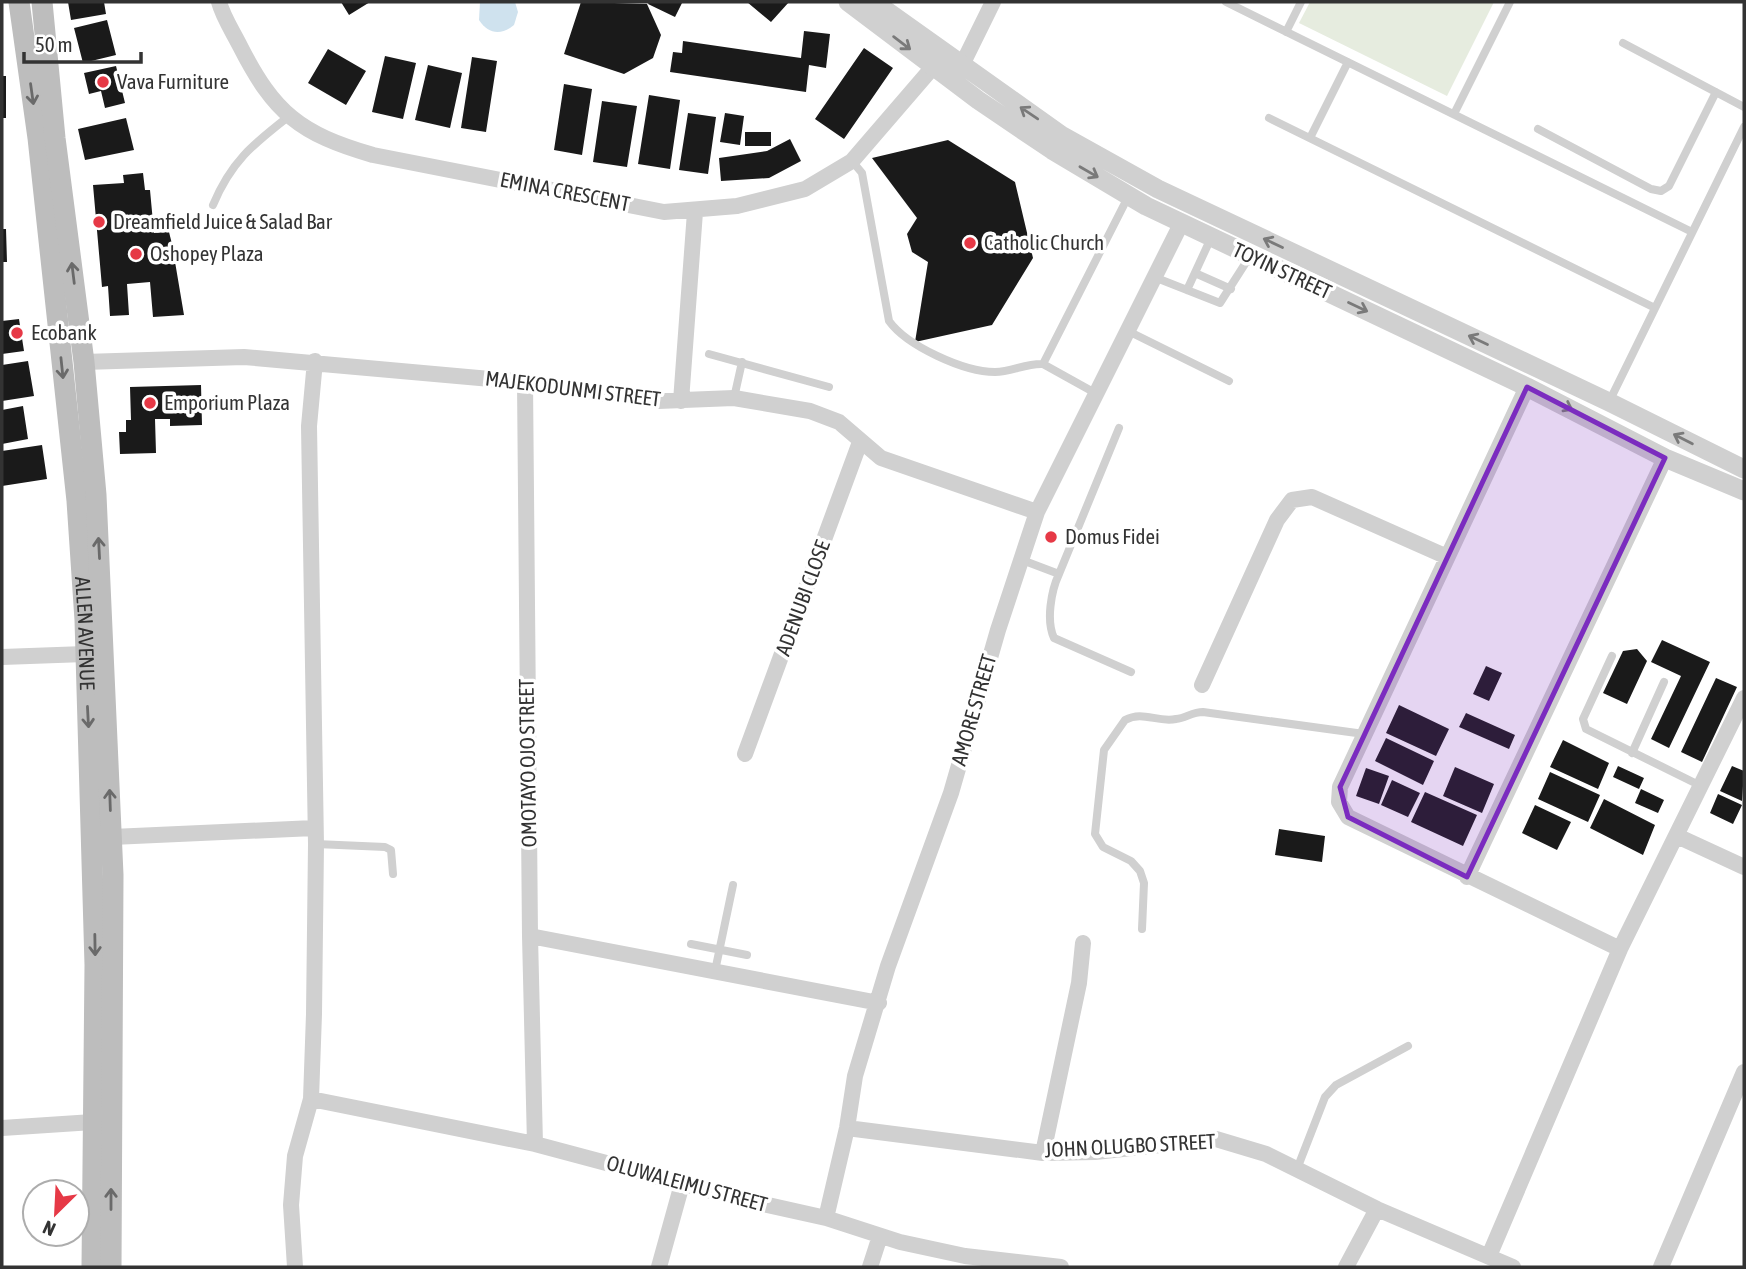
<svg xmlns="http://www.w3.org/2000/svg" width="1746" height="1269" font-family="'Asap Condensed',sans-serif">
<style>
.green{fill:#e6ecdf}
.water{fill:#cfe2ee}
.building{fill:#1a1a1a}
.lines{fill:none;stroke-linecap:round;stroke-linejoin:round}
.service{stroke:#d0d0d0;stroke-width:8}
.minor{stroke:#d0d0d0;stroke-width:16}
.tertiary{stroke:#d0d0d0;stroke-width:19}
.secondary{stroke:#bdbdbd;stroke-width:21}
.oneway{stroke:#7a7a7a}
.oneway2{stroke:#6a6a6a}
.marked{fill:#7b2cbf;fill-opacity:0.2;stroke:#7b2cbf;stroke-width:5;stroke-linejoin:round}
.poi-dot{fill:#e63946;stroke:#fff;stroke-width:2.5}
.labels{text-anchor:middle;stroke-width:7;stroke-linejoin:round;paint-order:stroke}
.poi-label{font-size:21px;fill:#333;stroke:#fff;text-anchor:start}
.street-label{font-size:21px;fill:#333;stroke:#fff}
</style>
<rect width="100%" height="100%" fill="#fff"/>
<!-- green -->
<path class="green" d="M1310,2H1494L1447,96L1299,23Z"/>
<!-- water -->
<path class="water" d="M480,2H515L518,12L514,25C501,36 488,34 479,20Z"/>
<!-- building -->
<path class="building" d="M68,2H104L106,14L71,20Z
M341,2H370L349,15Z
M581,2L647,4L661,35L653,58L624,74L564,54Z
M649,2H680L682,3L675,17L648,4Z
M747,2H789L771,22Z
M107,20L116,55L83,63L74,28Z
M804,31L830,34L826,68L809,65L806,92L670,72L673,52L682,53L683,41L801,58Z
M864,48L893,68L844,139L815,119Z
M328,49L366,71L346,105L308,83Z
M385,56L416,63L403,119L372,112Z
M472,57L497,61L486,132L461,128Z
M428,65L462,73L450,128L415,120Z
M116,66L125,103L105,108L101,91L89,94L84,73Z
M2,76H6V118H2Z
M564,84L592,89L582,155L554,150Z
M649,95L680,100L670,169L638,164Z
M602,101L637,106L627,167L593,162Z
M688,113L716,117L708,174L679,170Z
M725,113L744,116L740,145L720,142Z
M126,118L134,150L85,160L78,129Z
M745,132H771V146H745Z
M790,139L801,161L769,178L721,181L719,158L767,151Z
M948,140L1015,182L1033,258L992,325L915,342L928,262L912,252L907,234L917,218L872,158Z
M143,173L145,190H150L154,233L169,232L172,244L184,315L153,317L150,282L127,284L129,315L110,316L108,286L102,287L93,185L124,183L123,175Z
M2,229H6L7,262H2Z
M19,319L24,351L2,354V321Z
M28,361L34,396L2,401V365Z
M201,385L202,425L170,426V419H155L156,453L120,454L119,432H126V420H131L130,387Z
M23,406L28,439L2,444V410Z
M42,445L47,479L2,486V451Z
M1662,640L1710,662L1669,748L1651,739L1681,676L1651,662Z
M1637,649L1647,661L1627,704L1603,693L1623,651Z
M1486,666L1502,673L1489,701L1473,694Z
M1716,678L1737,687L1702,762L1681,752Z
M1399,705L1449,729L1436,756L1386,733Z
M1466,713L1515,735L1509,749L1459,727Z
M1386,738L1434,761L1423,785L1375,761Z
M1563,740L1609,763L1598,789L1550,767Z
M1618,766L1644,778L1639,789L1613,777Z
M1732,766L1744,771L1742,801L1720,791Z
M1455,767L1494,784L1482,813L1443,796Z
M1366,768L1389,776L1379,804L1356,796Z
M1550,772L1600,795L1588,822L1538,799Z
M1392,780L1420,793L1408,817L1381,805Z
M1641,789L1664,800L1658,813L1635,803Z
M1425,792L1477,815L1463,846L1411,822Z
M1718,794L1742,805L1733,824L1710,813Z
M1604,799L1655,825L1643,855L1590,828Z
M1535,805L1571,822L1557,850L1522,833Z
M1279,829L1325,836L1322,862L1275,855Z"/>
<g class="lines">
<!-- service -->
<path class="service" d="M1226,2L1692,232
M1286,32L1301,2
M1623,43L1744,107
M1454,114L1510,2
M1269,118L1655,308
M1538,129L1651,189L1661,191L1669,186L1716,92
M1310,138L1348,62
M852,161L862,173L889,321C907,346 964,372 995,372C1012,372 1026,363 1043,364
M213,205C231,162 252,145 288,117
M1195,273L1231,289
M1154,277L1220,303L1250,256
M1187,290L1211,238
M1128,331L1229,381
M709,354L829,387
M1097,394L1043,364L1128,197
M734,398L742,362
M1609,402L1744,127
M1022,560L1059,574C1051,591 1046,621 1054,638L1131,672
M1059,574L1119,428
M1612,656L1583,719L1586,729L1701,786
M1632,753L1664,682
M316,844L385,847L391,850L393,874
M1142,929L1144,883L1140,871L1131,861L1103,847L1095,834L1104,750L1125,720C1143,710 1157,723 1176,719C1186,718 1192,712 1203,712L1364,734
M691,944L747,955
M715,971L733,885
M1297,1169L1325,1097L1336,1085L1408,1046"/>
<!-- minor -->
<path class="minor" d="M219,2C223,17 233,32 240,46C274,113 300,134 373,155L664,212L737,206L805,189L852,161L933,67
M961,67L993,2
M84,362L244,357L525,382L658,401L734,398L810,411L839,422L881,458L1037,512
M525,382L530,936L535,1144
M1527,387L1340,787L1339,802L1348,817L1620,949
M681,401L695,212
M2,657L85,654
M1202,685L1277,520L1292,500L1312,497L1445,556
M745,754L860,442
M1677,836L1744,867
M112,837L314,828
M1467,877L1665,458
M530,936L879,1003
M311,1099L535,1144L745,1200L826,1218L900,1242L965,1256L1061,1267
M2,1128L93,1122
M847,1128L1043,1153L1095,1152L1216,1139L1266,1154L1377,1209L1513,1267
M1043,1153L1079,983L1083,943
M826,1218L847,1128L855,1076L888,966L951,793L998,630L1037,512L1181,224
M1489,1256L1620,949L1744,698
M295,1267L291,1205L295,1156L311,1099L314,1014L316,844L309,426L315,361
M659,1267L682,1184
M870,1267L880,1236
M1346,1267L1377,1209
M1661,1267L1744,1072"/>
<!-- tertiary -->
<path class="tertiary" d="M848,2L978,100L1052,150L1146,206L1527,387L1665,458L1744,491
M874,2L1061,135L1158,189L1609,402L1744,469"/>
<!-- secondary -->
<g class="secondary">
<path id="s1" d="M19,2L38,138L77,501L85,620L95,965L92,1267"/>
<path d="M42,2L55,138L84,362L96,495L113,875L111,1267"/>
</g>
</g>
<!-- one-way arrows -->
<defs><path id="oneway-shaft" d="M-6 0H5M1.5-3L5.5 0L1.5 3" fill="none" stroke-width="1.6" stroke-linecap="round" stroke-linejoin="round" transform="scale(1.75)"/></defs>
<g class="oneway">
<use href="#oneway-shaft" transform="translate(902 43) rotate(37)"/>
<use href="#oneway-shaft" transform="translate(1029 113) rotate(-146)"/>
<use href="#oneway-shaft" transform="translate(1089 172) rotate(30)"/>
<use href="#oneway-shaft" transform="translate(1273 243) rotate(-155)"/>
<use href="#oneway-shaft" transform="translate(1358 307) rotate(25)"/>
<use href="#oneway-shaft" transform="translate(1478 340) rotate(-155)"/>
<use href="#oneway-shaft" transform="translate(1563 405) rotate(27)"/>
<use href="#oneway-shaft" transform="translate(1683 439) rotate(-153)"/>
</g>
<g class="oneway2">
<use href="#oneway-shaft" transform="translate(32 94) rotate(82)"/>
<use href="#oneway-shaft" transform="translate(73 273) rotate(-97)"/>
<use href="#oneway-shaft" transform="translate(62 368) rotate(84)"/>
<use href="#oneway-shaft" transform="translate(99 548) rotate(-93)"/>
<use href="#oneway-shaft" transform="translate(88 717) rotate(87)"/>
<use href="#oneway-shaft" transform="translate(110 800) rotate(-92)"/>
<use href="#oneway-shaft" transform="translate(95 945) rotate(89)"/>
<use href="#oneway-shaft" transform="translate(111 1199) rotate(-90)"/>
</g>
<!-- marked area -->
<path class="marked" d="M1527,387L1665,458L1467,877L1348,817L1340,787Z"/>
<!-- markers -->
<g class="poi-dot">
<circle cx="103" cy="82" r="7"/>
<circle cx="99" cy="222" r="7"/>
<circle cx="970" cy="243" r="7"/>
<circle cx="136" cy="254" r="7"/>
<circle cx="17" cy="333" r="7"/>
<circle cx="150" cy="403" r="7"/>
<circle cx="1051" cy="537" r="7"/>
</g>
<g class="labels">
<!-- poi labels -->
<g class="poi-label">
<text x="117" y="89">Vava Furniture</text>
<text x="113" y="229">Dreamfield Juice &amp; Salad Bar</text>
<text x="984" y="250">Catholic Church</text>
<text x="150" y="261">Oshopey Plaza</text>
<text x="31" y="340">Ecobank</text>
<text x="164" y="410">Emporium Plaza</text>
<text x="1065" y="544">Domus Fidei</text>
</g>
<!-- street labels -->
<g class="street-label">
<text transform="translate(565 192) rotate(11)" y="7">EMINA CRESCENT</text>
<text transform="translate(1282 271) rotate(25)" y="7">TOYIN STREET</text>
<text transform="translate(573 389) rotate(7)" y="7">MAJEKODUNMI STREET</text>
<text transform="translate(803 598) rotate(-70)" y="7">ADENUBI CLOSE</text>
<text dy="7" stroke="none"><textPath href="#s1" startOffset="635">ALLEN AVENUE</textPath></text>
<text transform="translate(974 710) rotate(-74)" y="7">AMORE STREET</text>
<text transform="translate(528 763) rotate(-91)" y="7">OMOTAYO OJO STREET</text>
<text transform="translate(1130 1146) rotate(-3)" y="7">JOHN OLUGBO STREET</text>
<text transform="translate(687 1184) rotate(15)" y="7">OLUWALEIMU STREET</text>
</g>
</g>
<!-- border -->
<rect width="1746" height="1269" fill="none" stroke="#333333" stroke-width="7"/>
<!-- north arrow -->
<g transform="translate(56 1213) rotate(204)"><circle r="33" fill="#ffffff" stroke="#adadad" stroke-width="2"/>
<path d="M0-5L12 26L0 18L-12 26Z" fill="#e63946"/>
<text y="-10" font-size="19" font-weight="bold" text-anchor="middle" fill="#333333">N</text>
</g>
<!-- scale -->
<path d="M24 52v10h117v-10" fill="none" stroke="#333333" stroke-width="3.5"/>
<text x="35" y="52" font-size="21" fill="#333333" stroke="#ffffff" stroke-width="5" paint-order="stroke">50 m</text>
</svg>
